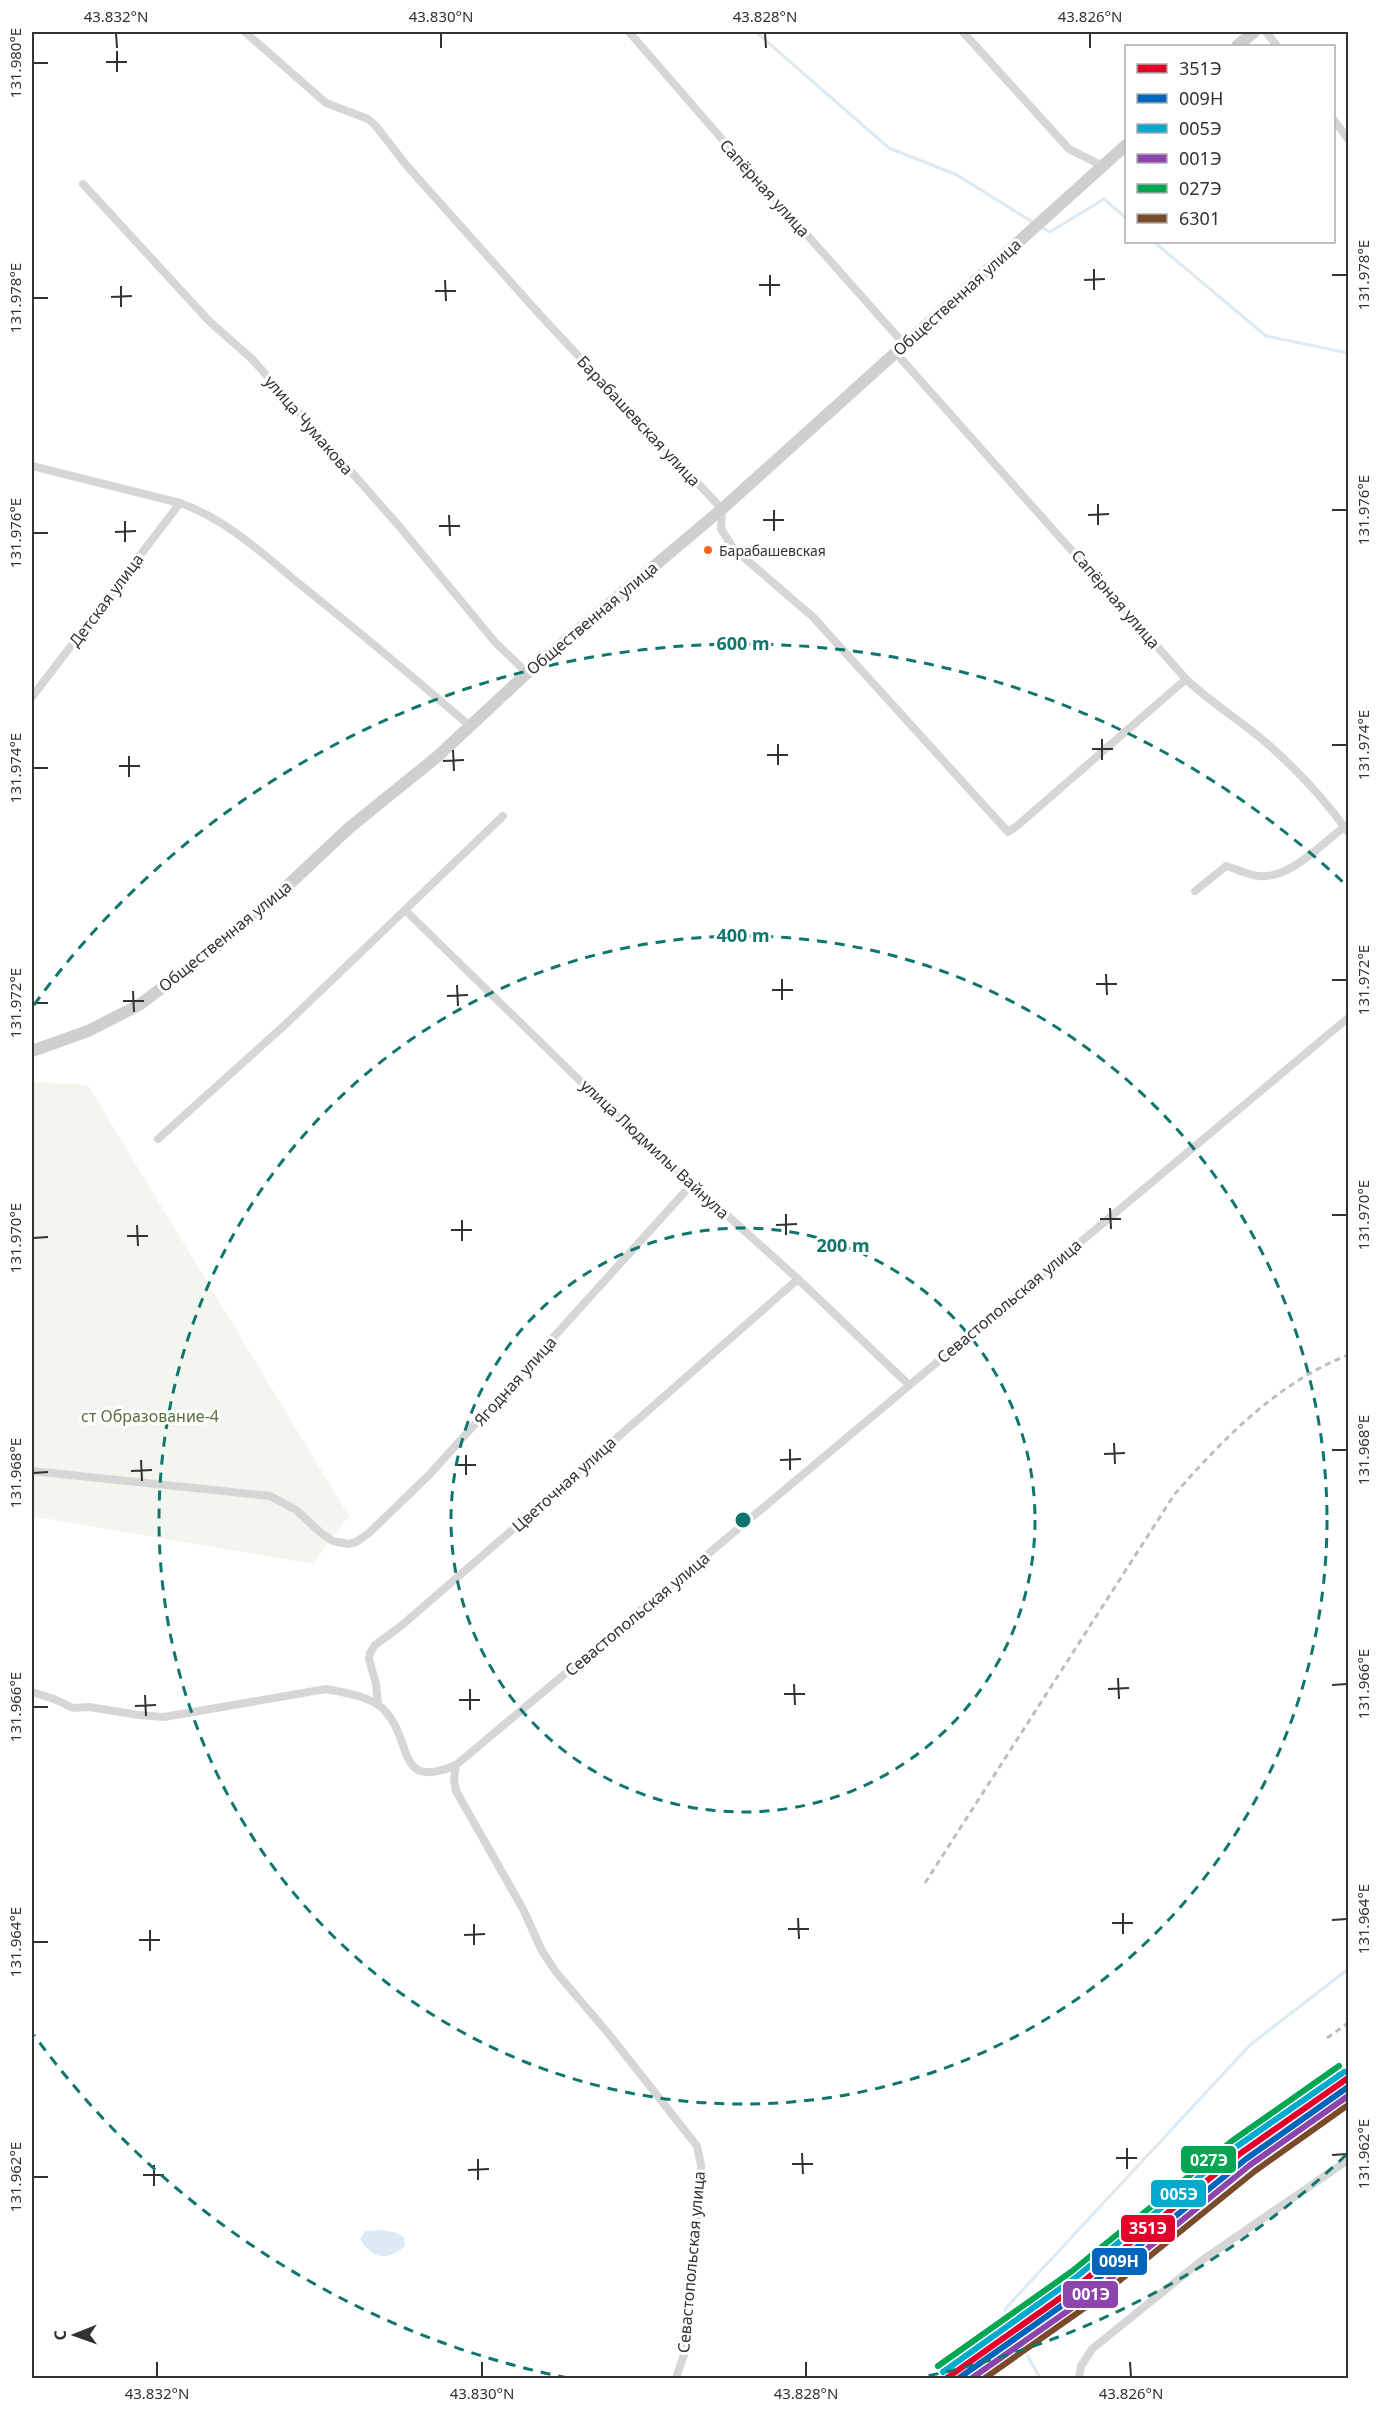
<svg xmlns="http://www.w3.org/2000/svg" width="1380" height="2410" font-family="'Noto Sans',sans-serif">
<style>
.green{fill:#f2f6ee}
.water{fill:#dbeaf4}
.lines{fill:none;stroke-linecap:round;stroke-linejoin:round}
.stream{stroke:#dbeaf4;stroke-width:3}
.minor{stroke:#d6d6d6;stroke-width:8}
.secondary{stroke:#cfcfcf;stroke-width:12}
.rail{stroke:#bebebe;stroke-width:3;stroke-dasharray:6 4.5;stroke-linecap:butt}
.rail-1-casing{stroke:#fff;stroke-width:10}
.rail-2-casing{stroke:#fff;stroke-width:10}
.rail-3-casing{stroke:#fff;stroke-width:10}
.rail-4-casing{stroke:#fff;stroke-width:10}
.rail-5-casing{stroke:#fff;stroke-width:10}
.rail-6-casing{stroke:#fff;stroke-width:10}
.rail-1{stroke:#e4002b;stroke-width:6}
.rail-2{stroke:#0065bd;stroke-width:6}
.rail-3{stroke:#00a9ce;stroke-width:6}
.rail-4{stroke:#8e44ad;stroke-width:6}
.rail-5{stroke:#00a651;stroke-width:6}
.rail-6{stroke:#7a4b2a;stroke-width:6}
.ticks{fill:none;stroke:#323232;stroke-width:2}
.ring{fill:none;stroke:#0f766e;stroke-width:3;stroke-dasharray:10 8}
.bus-dot{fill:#f26522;stroke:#fff;stroke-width:2}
.labels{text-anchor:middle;stroke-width:6;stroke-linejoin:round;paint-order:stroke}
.bus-label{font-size:14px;fill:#323232;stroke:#fff;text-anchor:start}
.street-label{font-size:16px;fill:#323232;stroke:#fff}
.park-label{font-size:16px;fill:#54703c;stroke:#fff}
.centre{fill:#0f766e;stroke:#fff;stroke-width:3}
.ring-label{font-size:18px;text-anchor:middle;font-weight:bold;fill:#0f766e;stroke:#fff;stroke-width:6;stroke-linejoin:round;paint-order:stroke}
.line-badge{stroke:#fff;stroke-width:2}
.badge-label{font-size:16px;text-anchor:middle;font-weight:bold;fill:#fff}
.neatline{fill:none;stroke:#323232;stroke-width:2}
.ticks-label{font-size:15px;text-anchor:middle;fill:#323232}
</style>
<rect width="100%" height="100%" fill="#fff"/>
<!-- green -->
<path class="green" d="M32,1082L88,1085L349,1516L313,1564L32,1516Z"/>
<!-- water -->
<path class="water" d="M378,2230L394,2232L404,2237L405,2246C388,2261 372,2260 360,2239L365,2231Z"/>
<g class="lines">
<!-- stream -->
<path class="stream" d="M756,32L889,148L957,175L1034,223
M1039,226L1050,232L1104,199L1126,218
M1154,242L1266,336L1348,353
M1040,2378L1009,2323L1005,2309L1250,2045L1348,1969"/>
<!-- minor -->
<path class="minor" d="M245,32L326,103L368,119L375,125L407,166L541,316L722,509L721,529L734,549L813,617L1008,832L1017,826L1186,679
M629,32L728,146L904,344
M963,32L1069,149L1103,166
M1266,32L1277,46
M1334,120L1348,139
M83,184L209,321L252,359L399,526L495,642L527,673
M895,352L1186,679C1212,704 1243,722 1270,746C1299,772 1326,801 1348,832
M32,466L180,503C224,518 261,552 297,582C356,629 413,677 470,726
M32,697L180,503
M1195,891L1226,866C1236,869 1248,875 1258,876C1290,880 1323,842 1347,825
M405,910L613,1113L798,1279L909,1385
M158,1139L287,1023L503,816
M32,1471L270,1496L296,1510L321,1533L333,1541L348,1544L356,1542L369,1533L429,1475L692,1184
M32,1692L54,1699L73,1708L89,1707L139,1715L164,1717L326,1689C345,1693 373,1696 386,1712C413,1742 396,1791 456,1765
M378,1704L376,1684L369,1659L370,1653L375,1645L401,1626L512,1530L798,1279
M676,2378L685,2352L701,2165L697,2146L608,2033L556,1972L542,1951L523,1909L456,1791L454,1780L456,1765L1348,1018
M1079,2378L1081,2366L1092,2349L1201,2261L1348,2160"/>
<!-- secondary -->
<path class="secondary" d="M1237,46L1254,32
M32,1051L88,1031L139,1005L211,951L284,889L349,828L438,756L527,673L722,509L1126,145"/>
<!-- rail -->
<path class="rail" d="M925,1883L1174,1495C1223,1439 1277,1383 1348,1355
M1327,2038L1348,2023
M962,2378L1073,2299"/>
<!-- rail-1 casing -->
<g class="rail-1-casing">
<path id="rail-1" d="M947,2378L1080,2284L1241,2153L1348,2078"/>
</g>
<!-- rail-2 casing -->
<g class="rail-2-casing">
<path id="rail-2" d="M959,2378L1084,2290L1246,2159L1348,2087"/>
</g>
<!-- rail-3 casing -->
<g class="rail-3-casing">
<path id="rail-3" d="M943,2372L1075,2278L1236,2147L1344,2072"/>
</g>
<!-- rail-4 casing -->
<g class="rail-4-casing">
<path id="rail-4" d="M972,2378L1089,2296L1250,2165L1348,2096"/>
</g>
<!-- rail-5 casing -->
<g class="rail-5-casing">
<path id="rail-5" d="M938,2366L1071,2272L1232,2141L1339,2066"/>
</g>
<!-- rail-6 casing -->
<g class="rail-6-casing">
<path id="rail-6" d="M985,2378L1093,2302L1255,2171L1348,2105"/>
</g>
<!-- rail-1 -->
<use href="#rail-1" class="rail-1"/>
<!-- rail-2 -->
<use href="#rail-2" class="rail-2"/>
<!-- rail-3 -->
<use href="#rail-3" class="rail-3"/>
<!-- rail-4 -->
<use href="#rail-4" class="rail-4"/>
<!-- rail-5 -->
<use href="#rail-5" class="rail-5"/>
<!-- rail-6 -->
<use href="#rail-6" class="rail-6"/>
</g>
<!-- ticks -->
<path class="ticks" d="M116,33L117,48M441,33V48M765,33L766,48M1090,33V48M117,51V72M106,62H127M33,63H48M1094,269V290M770,275V296M1332,275H1347M445,280L446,301M1084,280L1105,279M759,285H780M121,286V307M435,291H456M111,297L132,296M33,298H48M1098,504V525M774,510V531M1332,510H1347M449,515L450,536M1088,515L1109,514M763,520H784M125,521V542M439,526H460M115,532L136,531M33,533H48M1102,739V760M778,744V765M1332,745H1347M1092,749H1113M453,750L454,771M767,755H788M129,756V777M443,761L464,760M119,766H140M33,768H48M1106,974L1107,995M782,979V1000M1332,980H1347M1096,984H1117M457,985L458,1006M772,990H793M133,991L134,1012M447,996L468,995M123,1001H144M33,1003H48M1110,1208L1111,1229M786,1214V1235M1332,1215H1347M1100,1219H1121M462,1220V1241M137,1225L138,1246M776,1225L797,1224M451,1230H472M127,1236H148M33,1238L48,1237M1114,1443L1115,1464M790,1449V1470M1332,1450H1347M1104,1454L1125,1453M466,1455V1475M141,1460L142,1481M780,1460L801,1459M455,1465H476M131,1471L152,1470M33,1473L48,1472M1118,1678L1119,1699M794,1684L795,1705M1332,1685L1347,1684M470,1689V1710M1108,1689L1129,1688M784,1694H805M145,1695L146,1716M459,1700H480M135,1706L156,1705M33,1707H48M1123,1913V1934M798,1918L799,1939M1332,1920L1347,1919M1112,1923H1133M474,1924V1945M788,1929H809M150,1930V1951M464,1935L485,1934M139,1940H160M33,1942H48M1127,2148V2169M802,2153L803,2174M1332,2155L1347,2154M1116,2158H1137M478,2159V2180M792,2164H813M154,2165V2186M468,2170L489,2169M143,2175H164M33,2177H48M157,2362V2377M482,2362V2377M806,2362V2377M1130,2362L1131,2377"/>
<!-- distance rings -->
<g class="ring">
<circle cx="743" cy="1520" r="292"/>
<circle cx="743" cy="1520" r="584"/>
<path d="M1346 2155A876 876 0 0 1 918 2378M568 2378A876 876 0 0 1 34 2035M34 1005A876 876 0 0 1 1346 885"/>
</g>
<!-- markers -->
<circle class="bus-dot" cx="708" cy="550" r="5"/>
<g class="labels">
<!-- bus labels -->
<g class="bus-label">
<text x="719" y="556">Барабашевская</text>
</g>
<!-- street labels -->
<g class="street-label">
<text transform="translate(765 188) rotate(48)" y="6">Сапёрная улица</text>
<text transform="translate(957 297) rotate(-42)" y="6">Общественная улица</text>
<text transform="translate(639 421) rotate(47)" y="6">Барабашевская улица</text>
<text transform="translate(309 425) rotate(49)" y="6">улица Чумакова</text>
<text transform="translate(1116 599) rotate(49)" y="6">Сапёрная улица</text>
<text transform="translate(106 600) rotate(-53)" y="6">Детская улица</text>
<text transform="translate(592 618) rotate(-40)" y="6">Общественная улица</text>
<text transform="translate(225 936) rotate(-39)" y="6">Общественная улица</text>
<text transform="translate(655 1149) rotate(43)" y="6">улица Людмилы Вайнула</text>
<text transform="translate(1009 1301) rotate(-40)" y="6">Севастопольская улица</text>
<text transform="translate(515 1381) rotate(-48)" y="6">Ягодная улица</text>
<text transform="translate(564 1484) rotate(-42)" y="6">Цветочная улица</text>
<text transform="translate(637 1614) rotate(-40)" y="6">Севастопольская улица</text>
<text transform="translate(691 2262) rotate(-85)" y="6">Севастопольская улица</text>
</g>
<!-- park labels -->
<g class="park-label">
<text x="150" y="1422">ст Образование-4</text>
</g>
</g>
<circle cx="743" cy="1520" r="9" class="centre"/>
<g class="ring-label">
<text x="743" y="650">600 m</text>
<text x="743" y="942">400 m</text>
<text x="843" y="1252">200 m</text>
</g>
<g class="line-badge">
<rect x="1180" y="2145" width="57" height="29" rx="6" fill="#00a651"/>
<rect x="1150" y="2179" width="57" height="29" rx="6" fill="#00a9ce"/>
<rect x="1120" y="2214" width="56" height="29" rx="6" fill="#e4002b"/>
<rect x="1091" y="2247" width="57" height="29" rx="6" fill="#0065bd"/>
<rect x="1062" y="2280" width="57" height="29" rx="6" fill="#8e44ad"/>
</g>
<g class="badge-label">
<text x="1209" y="2166">027Э</text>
<text x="1179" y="2200">005Э</text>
<text x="1148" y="2234">351Э</text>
<text x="1119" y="2267">009Н</text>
<text x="1091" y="2300">001Э</text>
</g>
<!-- border -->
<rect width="1380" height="2410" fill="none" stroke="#ffffff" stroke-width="66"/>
<!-- legend -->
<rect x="1125" y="45" width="210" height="198" fill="#ffffff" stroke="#adadad" stroke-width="1.5"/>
<rect x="1137" y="64" width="30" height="9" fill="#e4002b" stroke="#adadad" stroke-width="1.5"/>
<text x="1179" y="75" font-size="18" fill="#323232">351Э</text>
<rect x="1137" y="94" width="30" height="9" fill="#0065bd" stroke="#adadad" stroke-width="1.5"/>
<text x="1179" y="105" font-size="18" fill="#323232">009Н</text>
<rect x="1137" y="124" width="30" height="9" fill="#00a9ce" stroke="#adadad" stroke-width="1.5"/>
<text x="1179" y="135" font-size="18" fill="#323232">005Э</text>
<rect x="1137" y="154" width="30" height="9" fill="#8e44ad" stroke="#adadad" stroke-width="1.5"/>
<text x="1179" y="165" font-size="18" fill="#323232">001Э</text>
<rect x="1137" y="184" width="30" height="9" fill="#00a651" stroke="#adadad" stroke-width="1.5"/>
<text x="1179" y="195" font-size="18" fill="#323232">027Э</text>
<rect x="1137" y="214" width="30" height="9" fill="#7a4b2a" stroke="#adadad" stroke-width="1.5"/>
<text x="1179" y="225" font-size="18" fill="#323232">6301</text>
<!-- north arrow -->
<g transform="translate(75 2335) rotate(269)" stroke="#ffffff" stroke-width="4.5" paint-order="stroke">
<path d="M0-4.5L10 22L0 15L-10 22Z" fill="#323232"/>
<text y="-9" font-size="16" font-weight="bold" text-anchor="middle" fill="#323232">С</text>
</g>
<rect x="33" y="33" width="1314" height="2344" class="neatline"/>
<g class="ticks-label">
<text x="116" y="22">43.832°N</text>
<text x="441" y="22">43.830°N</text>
<text x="765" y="22">43.828°N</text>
<text x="1090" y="22">43.826°N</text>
<text transform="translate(16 63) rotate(-90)" y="5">131.980°E</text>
<text transform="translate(1364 275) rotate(-90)" y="5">131.978°E</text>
<text transform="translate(16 298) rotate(-90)" y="5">131.978°E</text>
<text transform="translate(1364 510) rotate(-90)" y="5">131.976°E</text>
<text transform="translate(16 533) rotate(-90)" y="5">131.976°E</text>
<text transform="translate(1364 745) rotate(-90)" y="5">131.974°E</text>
<text transform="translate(16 768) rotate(-90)" y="5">131.974°E</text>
<text transform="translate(1364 980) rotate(-90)" y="5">131.972°E</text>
<text transform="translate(16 1003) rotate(-90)" y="5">131.972°E</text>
<text transform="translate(1364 1215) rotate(-90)" y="5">131.970°E</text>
<text transform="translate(16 1238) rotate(-90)" y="5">131.970°E</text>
<text transform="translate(1364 1450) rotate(-90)" y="5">131.968°E</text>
<text transform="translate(16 1473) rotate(-90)" y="5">131.968°E</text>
<text transform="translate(1364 1684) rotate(-90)" y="5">131.966°E</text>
<text transform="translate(16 1707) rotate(-90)" y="5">131.966°E</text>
<text transform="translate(1364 1919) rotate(-90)" y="5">131.964°E</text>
<text transform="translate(16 1942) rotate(-90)" y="5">131.964°E</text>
<text transform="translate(1364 2154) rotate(-90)" y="5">131.962°E</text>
<text transform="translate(16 2177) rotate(-90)" y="5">131.962°E</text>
<text x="157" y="2399">43.832°N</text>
<text x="482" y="2399">43.830°N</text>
<text x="806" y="2399">43.828°N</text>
<text x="1131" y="2399">43.826°N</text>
</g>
</svg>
